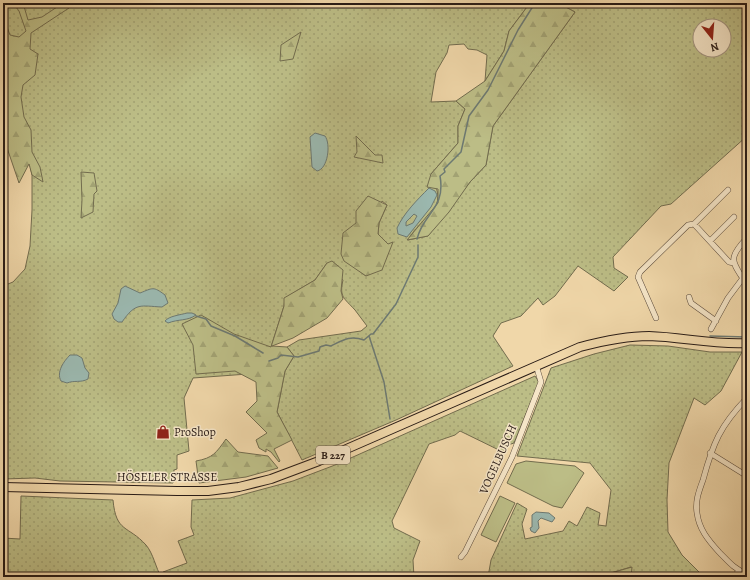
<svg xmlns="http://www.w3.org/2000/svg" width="750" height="580" font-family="Alegreya,serif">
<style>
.grass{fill:url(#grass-dots);stroke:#726c4e;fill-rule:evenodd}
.forest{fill:url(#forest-firs);stroke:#726c4e}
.pitch{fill:#bcbd86;stroke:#726c4e}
.water{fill:#9bb8af;stroke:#6d7972;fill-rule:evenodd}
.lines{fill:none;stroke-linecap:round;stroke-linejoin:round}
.stream{stroke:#6d7972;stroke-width:1.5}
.minor-casing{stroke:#5a4a3b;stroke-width:6}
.primary-casing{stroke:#281b16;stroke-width:10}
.minor{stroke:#f5e5c7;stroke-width:5}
.primary{stroke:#f0d7a9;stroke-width:8}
.labels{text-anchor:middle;stroke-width:3;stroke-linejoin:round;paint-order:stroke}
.shield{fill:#f5e5c7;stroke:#66584b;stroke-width:1}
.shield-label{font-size:11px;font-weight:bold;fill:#281b16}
.poi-label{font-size:12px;fill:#281b16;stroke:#f5e5c7;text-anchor:start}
.street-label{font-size:12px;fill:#281b16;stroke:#f5e5c7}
</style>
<defs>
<pattern id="grass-dots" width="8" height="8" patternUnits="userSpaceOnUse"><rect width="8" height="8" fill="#bcbd86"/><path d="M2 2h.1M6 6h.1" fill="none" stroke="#a2a273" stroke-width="1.8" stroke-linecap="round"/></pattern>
<pattern id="forest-firs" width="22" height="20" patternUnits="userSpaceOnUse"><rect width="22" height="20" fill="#bcbd86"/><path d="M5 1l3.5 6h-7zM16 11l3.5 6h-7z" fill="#a2a273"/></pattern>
</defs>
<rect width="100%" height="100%" fill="#f0d7a9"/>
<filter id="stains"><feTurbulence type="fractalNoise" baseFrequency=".005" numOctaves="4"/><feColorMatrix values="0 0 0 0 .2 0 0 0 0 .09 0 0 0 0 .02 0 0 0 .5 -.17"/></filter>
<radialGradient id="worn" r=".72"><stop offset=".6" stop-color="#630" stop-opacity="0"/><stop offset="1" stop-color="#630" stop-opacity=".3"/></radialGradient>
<!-- grass -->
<path class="grass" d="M3,3H502L505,7L507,3H530L509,31L504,51L485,81L487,55L477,50L468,49L464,44L449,45L447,53L436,72L431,102L456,101L465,109L458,126V143L431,174C450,213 425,211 408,240L428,236L470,182L486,165L493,126L575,12L558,3H747V136L671,204L661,206L613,257L614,268L628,277L614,291L578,266L555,296L543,305L538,298L521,316L501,323L493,336L513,366L396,420L302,460L277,412L285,371L294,356L287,347L299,340L361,331L367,326C363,321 359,315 355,310C344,298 339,297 343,280L327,263L315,280L285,298L284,306L271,347L248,374L193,378L184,398L189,451L177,455V469L174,470L173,483L60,481L35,478L3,479V286L13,282L25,269L30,246L32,210V175L3,33ZM700,26H724V50H700ZM382,201L387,205L379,223L378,234L388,245L392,243L366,276L358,270Z
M630,345L668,346L710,352H742L721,391L705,405L694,398L669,463L667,500L668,532L682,555L704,577H631V567L597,577H488L491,560L517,503L527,509L522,524L525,539L563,531L569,521L577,526L587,507L600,513L598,525L606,526L611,490L590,463L517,456L551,368L594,354Z
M535,376L539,382L514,443L508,445L503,452L460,431L455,435L429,444L392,521L394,528L420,541L413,560L414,577H165L163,572L187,563L178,541L194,535L191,527L192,500L230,498L293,481L335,465Z
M21,496L113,500C116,533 128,525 146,545C153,553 156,568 161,577H3V538L20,539Z"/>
<!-- forest -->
<path class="forest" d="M13,3H23L28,20L42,17L63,3H70L69,8L31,33L30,49L38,54L35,75L23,85L21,97L24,117L31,130L32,152L40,167L43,182L32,175L29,164L19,183L3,136V16L10,35L19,37L26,31L19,11Z
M530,3H558L575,12L493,126L486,165L470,182L449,212L428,236L407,240L438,203V189L427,187L431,174L458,143V126L465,109L456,101L485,81L504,51L509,31Z
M301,32L293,59L280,61L281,45Z
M356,136L375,155H382L383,163L354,157L357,152Z
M81,172L94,173L97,191L94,194L93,212L81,218L82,200Z
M368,196L387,205L379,223L378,234L388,244L393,242L382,270L366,276L344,261L341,254L343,233L356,223V211Z
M332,261L343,270L341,291L343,299L327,318L293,338L272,346L287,347L294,356L285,371L277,412L292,440L274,449L280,461L279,462L271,452L266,449V452L259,448L256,440L267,433L246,412L257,401L256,382L235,371L196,374L193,345L182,324L201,315L234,334L271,347L284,306V298L315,280L327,263Z
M226,439L238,452L268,456L278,468L246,477L199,483L196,461C213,458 216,453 226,439Z
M632,567L631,577H597Z"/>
<!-- pitch -->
<path class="pitch" d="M526,461L575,466L584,473L562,508L553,506L507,483L516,464Z
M500,496L515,503L496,542L481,535Z"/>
<!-- water -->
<path class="water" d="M315,133L325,136C331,144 328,169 317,171L312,167L310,137Z
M429,188L435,191L437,195L431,207L407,237L398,234L397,228C404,213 417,200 429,188ZM414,214L417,216L413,223L406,226V222Z
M125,286L140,293C153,288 153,286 165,295L168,303L162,307C140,306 136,302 122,322H118L114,319L112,314L118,303L121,289Z
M187,313H192L196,315C188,321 178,319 168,323L165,321C169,316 180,315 187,313Z
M70,355H77L82,358L85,368L89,373L88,379C81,383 74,380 67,383L61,381C56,372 64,361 70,355Z
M536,512L549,513L555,518L552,522L541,518L538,521L539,528L535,533L531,531L530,528L532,527V515Z"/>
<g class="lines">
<!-- stream -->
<path class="stream" d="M417,239C423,213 446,209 440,176L445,172L444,169L461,152L469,116L488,90L518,30L535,3
M196,316L206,319L211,326L235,336L263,353
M369,336L384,382L390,419
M710,336L747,337
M269,361L278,358L281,355L298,357L319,351L320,347L326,345L331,346C343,340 350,335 364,340L371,334H373L396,304L418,257V245"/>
<!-- minor casing -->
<g class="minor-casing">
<path id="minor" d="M694,224L728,190
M747,238C726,260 733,262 747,285
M710,241L734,217
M689,297L691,303L716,321
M656,318L638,277L640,272L688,225L694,224L729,262L734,263
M711,329L728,298L743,278
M747,398C720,426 713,443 703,480C699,491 695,501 697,513C699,529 708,540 719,552C728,561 734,569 747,574
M710,453L747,476
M461,557L465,552L512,457L541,382L536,365
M736,577L738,571"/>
</g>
<!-- primary casing -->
<g class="primary-casing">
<path id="primary" d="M3,487L177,491H208L239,487L271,479L319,461L580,347C603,341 625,336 649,336C682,337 714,345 747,343"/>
</g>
<!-- minor -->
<use href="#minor" class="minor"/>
<!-- primary -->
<use href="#primary" class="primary"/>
</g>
<!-- icons -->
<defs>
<g id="shop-bare" transform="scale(1.08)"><path d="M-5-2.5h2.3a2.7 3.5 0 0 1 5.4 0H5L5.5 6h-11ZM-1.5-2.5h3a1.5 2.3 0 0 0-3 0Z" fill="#8f2418" stroke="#f5e5c7" stroke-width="2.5" paint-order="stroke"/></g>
</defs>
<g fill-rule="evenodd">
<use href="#shop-bare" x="163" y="432"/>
</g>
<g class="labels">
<!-- shield labels -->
<rect class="shield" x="316" y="446" width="34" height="18" rx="3"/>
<g class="shield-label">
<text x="333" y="459">B 227</text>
</g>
<!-- poi labels -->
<g class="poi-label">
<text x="174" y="436">ProShop</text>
</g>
<!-- street labels -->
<g class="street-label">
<text transform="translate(498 459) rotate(-66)" y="4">VOGELBUSCH</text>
<text x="167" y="481">HÖSELER STRASSE</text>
</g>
</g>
<!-- margin -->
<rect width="750" height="580" fill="none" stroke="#f0d7a9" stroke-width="16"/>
<rect x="4" y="4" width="742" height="572" fill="none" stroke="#281b16" stroke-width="2"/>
<rect x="8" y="8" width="734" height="564" fill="none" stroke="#281b16"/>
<!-- north arrow -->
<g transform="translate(712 38) rotate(163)"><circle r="19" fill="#f5e5c7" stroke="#a39480"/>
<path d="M0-3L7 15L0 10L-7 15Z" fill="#8f2418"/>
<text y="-6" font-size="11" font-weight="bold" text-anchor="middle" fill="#281b16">N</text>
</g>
<rect width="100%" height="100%" filter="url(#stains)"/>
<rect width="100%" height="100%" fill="url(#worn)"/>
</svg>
